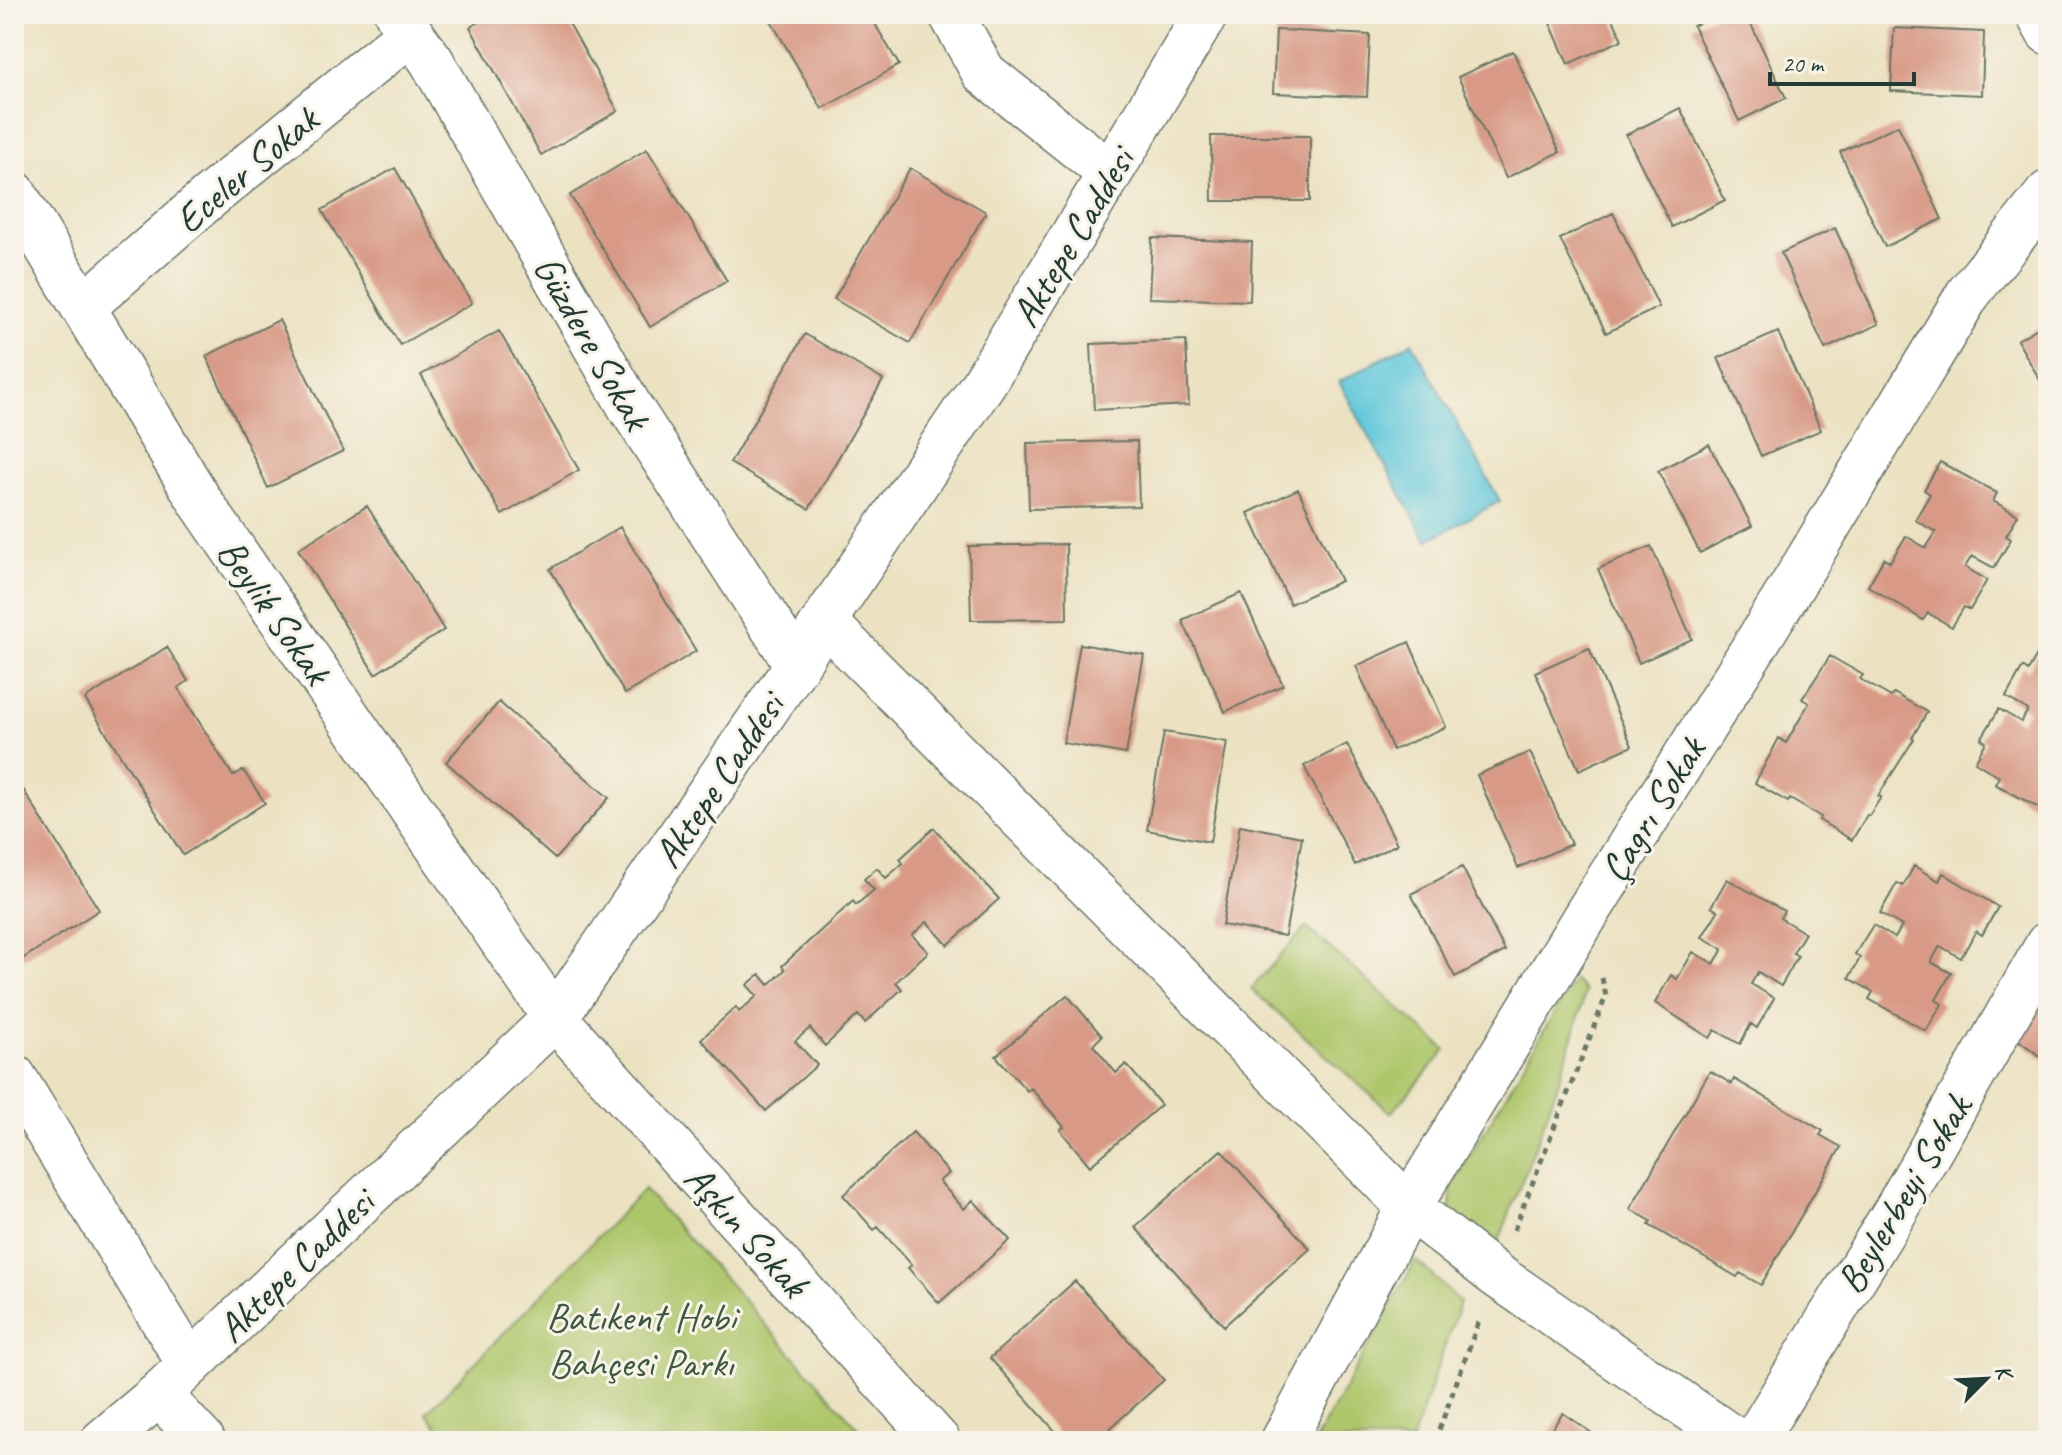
<svg xmlns="http://www.w3.org/2000/svg" width="2062" height="1455" font-family="Caveat,sans-serif">
<style>
.green{fill:#aec66b;stroke:#668250;stroke-width:2}
.water{fill:#5fc7db;stroke:#3f8288;stroke-width:2}
.building{fill:#d89a86}
.lines{fill:none;stroke-linecap:round;stroke-linejoin:round}
.minor-casing{stroke:#677766;stroke-width:47}
.path{stroke:#677766;stroke-width:5;stroke-dasharray:6 6;stroke-linecap:butt}
.minor{stroke:#fff;stroke-width:44}
.labels{text-anchor:middle;stroke-width:6;stroke-linejoin:round;paint-order:stroke}
.street-label{font-size:40px;fill:#1f3d34;stroke:#f7f3e8}
.park-label{font-size:40px;fill:#3c583f;stroke:#f7f3e8}
</style>
<rect width="100%" height="100%" fill="#f7f3e8"/>
<filter id="ink" filterUnits="userSpaceOnUse"><feTurbulence type="fractalNoise" baseFrequency=".0125" numOctaves="2"/><feDisplacementMap in="SourceGraphic" scale="16" xChannelSelector="R" yChannelSelector="G"/><feConvolveMatrix kernelMatrix="1 2 1 2 8 2 1 2 1" color-interpolation-filters="sRGB"/></filter>
<filter id="wash" filterUnits="userSpaceOnUse"><feTurbulence type="fractalNoise" baseFrequency=".006" numOctaves="4" result="noise"/><feDisplacementMap in="SourceGraphic" scale="32" xChannelSelector="R" yChannelSelector="G"/><feGaussianBlur stdDeviation="1.8" result="paint"/><feColorMatrix in="noise" values="0 0 0 0 0 0 0 0 0 0 0 0 0 0 0 0 0 1.4 0 .05"/><feComposite in="paint" operator="in"/></filter>
<g filter="url(#wash)">
<rect width="100%" height="100%" fill="#ece2c2"/>
<!-- green -->
<path class="green" d="M1306,927L1446,1050L1391,1113L1251,989Z
M1574,980L1585,991C1565,1077 1529,1160 1498,1244L1449,1216L1452,1186Z
M644,1189L870,1441H450L426,1413Z
M1416,1260L1460,1302L1412,1441H1315Z"/>
<!-- water -->
<path class="water" d="M1412,342L1500,501L1427,541L1339,382Z"/>
<g id="blocks">
<!-- building -->
<path class="building" d="M492,14H564L618,111L541,155L470,27Z
M767,14H869L899,65L822,109Z
M1546,14H1611L1622,40L1568,64Z
M1718,14H1746L1786,98L1739,121L1693,26Z
M1894,28L1984,32L1982,95L1891,91Z
M1276,30L1370,35L1367,97L1273,93Z
M1513,51L1560,152L1506,178L1458,77Z
M1680,108L1725,200L1672,227L1626,135Z
M1898,125L1942,219L1885,247L1840,152Z
M1211,136H1310V201H1212Z
M647,149L727,281L650,327L570,195Z
M395,168L472,303L400,345L322,210Z
M910,168L986,212L910,343L834,299Z
M1613,213L1659,307L1606,333L1560,239Z
M1835,228L1879,324L1825,349L1781,253Z
M1152,238L1252,242L1250,301L1149,298Z
M279,320L343,451L268,488L206,356Z
M2048,322V402L2040,389L2044,387L2017,340Z
M499,331L579,470L502,515L421,375Z
M1778,332L1821,430L1761,456L1718,358Z
M805,334L883,380L809,509L730,463Z
M1186,340L1189,405L1094,410L1091,344Z
M1137,441L1139,506L1029,509L1027,443Z
M1709,444L1752,526L1700,553L1658,471Z
M1940,462L1997,493L1993,501L2018,515L2006,536L2011,539L1994,568L1972,556L1965,567L1987,580L1970,610L1964,607L1952,627L1928,613L1923,620L1868,586L1884,558L1890,562L1906,536L1926,548L1936,532L1915,520L1930,494L1924,490Z
M1298,489L1341,581L1290,604L1248,513Z
M367,506L444,630L375,674L298,549Z
M620,527L696,651L625,694L550,569Z
M1066,544L1067,619L971,620L969,546Z
M1651,546L1692,639L1639,663L1598,569Z
M1241,593L1283,685L1225,712L1182,620Z
M1409,642L1446,727L1393,750L1356,666Z
M1080,644L1144,655L1126,754L1063,743Z
M167,647L188,681L178,688L233,776L243,770L265,803L183,855L85,699Z
M1589,648L1632,746L1579,770L1535,672Z
M2040,650L2048,655V813L1995,784L1999,777L1975,762L1986,742L1981,739L1999,709L2021,722L2028,710L2006,697L2023,667L2028,671Z
M1830,656L1863,675L1860,679L1891,697L1894,693L1927,712L1912,738L1914,739L1878,796L1881,797L1869,816L1867,815L1852,840L1819,820L1821,817L1790,799L1788,802L1755,783L1779,738L1786,743L1809,703L1802,699Z
M499,702L609,798L555,859L446,762Z
M1164,732L1227,742L1210,842L1147,830Z
M1347,744L1397,844L1355,865L1304,766Z
M1530,752L1571,844L1518,868L1477,775Z
M14,775L99,910L19,961L14,953Z
M1240,825L1302,837L1285,936L1222,925Z
M934,828L999,899L948,945L927,922L912,935L928,952L896,982L902,989L865,1023L858,1015L825,1046L810,1028L795,1041L817,1065L766,1111L701,1039L736,1007L739,1012L757,996L747,985L760,974L769,985L785,970L782,966L853,901L856,905L874,890L864,879L877,868L886,878L903,863L900,859Z
M1914,866L1939,881L1943,873L1998,907L1982,935L1976,931L1961,958L1940,946L1931,962L1951,973L1936,1000L1942,1004L1926,1031L1869,999L1873,992L1849,978L1860,958L1855,954L1873,925L1895,938L1902,926L1880,913L1897,883L1903,886Z
M1462,867L1505,951L1455,977L1411,894Z
M1727,879L1784,911L1780,918L1805,933L1793,953L1798,956L1781,986L1758,972L1751,984L1774,998L1757,1028L1751,1024L1740,1044L1715,1030L1710,1038L1655,1003L1671,975L1677,979L1693,952L1714,964L1723,949L1702,937L1718,911L1711,907Z
M2048,982V1062L2010,1034Z
M1067,995L1102,1036L1093,1045L1116,1073L1126,1064L1161,1105L1090,1166L1060,1130L1064,1127L1047,1107L1031,1088L1027,1091L996,1056Z
M1710,1071L1732,1084L1734,1079L1823,1131L1820,1135L1841,1147L1761,1285L1740,1273L1737,1277L1649,1225L1651,1221L1630,1209Z
M913,1132L949,1173L939,1181L964,1209L973,1200L1010,1240L939,1303L908,1268L912,1265L878,1227L874,1230L843,1195Z
M1221,1150L1310,1249L1224,1326L1135,1227Z
M1075,1281L1164,1380L1096,1441H1064L990,1358Z
M1563,1413L1603,1441H1535L1540,1433L1546,1437Z"/>
</g>
</g>
<g filter="url(#ink)">
<use href="#blocks" fill-opacity="0" stroke="#677766" stroke-width="2"/>
<g class="lines">
<!-- minor casing -->
<g class="minor-casing">
<path id="minor" d="M397,14L431,60L630,407L797,665
M951,14L984,73L1110,173
M2038,14L2048,32
M14,193L200,501L555,1018L938,1441
M83,307L207,199L410,33
M824,621L1409,1207L1496,1275L1737,1441
M14,1077L190,1365
M159,1394L203,1441
M103,1441L159,1394L555,1018L797,665L824,621L985,381L1206,14
M1283,1441L1409,1207L1586,915L1786,596L1968,294L2048,193
M1754,1441L1896,1210L2048,944"/>
</g>
<!-- path -->
<path class="path" d="M1514,1230L1606,996L1602,978
M1435,1441L1479,1321"/>
<!-- minor -->
<use href="#minor" class="minor"/>
</g>
</g>
<g class="labels">
<!-- street labels -->
<g class="street-label">
<text transform="translate(246 169) rotate(-40)" y="14">Eceler Sokak</text>
<text transform="translate(1072 237) rotate(-59)" y="14">Aktepe Caddesi</text>
<text transform="translate(593 342) rotate(60)" y="14">Güzdere Sokak</text>
<text transform="translate(275 611) rotate(55)" y="14">Beylik Sokak</text>
<text transform="translate(718 780) rotate(-56)" y="14">Aktepe Caddesi</text>
<text transform="translate(1652 809) rotate(-58)" y="14">Çagrı Sokak</text>
<text transform="translate(1903 1194) rotate(-59)" y="14">Beylerbeyi Sokak</text>
<text transform="translate(747 1230) rotate(48)" y="14">Aşkın Sokak</text>
<text transform="translate(295 1265) rotate(-44)" y="14">Aktepe Caddesi</text>
</g>
<!-- park labels -->
<g class="park-label">
<text x="641" y="1330">Batıkent Hobi<tspan x="641" dy="46">Bahçesi Parkı</tspan></text>
</g>
</g>
<!-- margin -->
<rect width="2062" height="1455" fill="none" stroke="#f7f3e8" stroke-width="48"/>
<!-- north arrow -->
<g transform="translate(1986 1379) rotate(66)" stroke="#f7f3e8" stroke-width="6" paint-order="stroke">
<path d="M0-6L14 30L0 20L-14 30Z" fill="#1f3d34"/>
<text y="-12" font-size="22" font-weight="bold" text-anchor="middle" fill="#1f3d34">K</text>
</g>
<!-- scale -->
<path d="M1770 72v12h144v-12" fill="none" stroke="#1f3d34" stroke-width="4"/>
<text x="1782" y="72" font-size="24" fill="#1f3d34" stroke="#f7f3e8" stroke-width="6" paint-order="stroke">20 m</text>
</svg>
